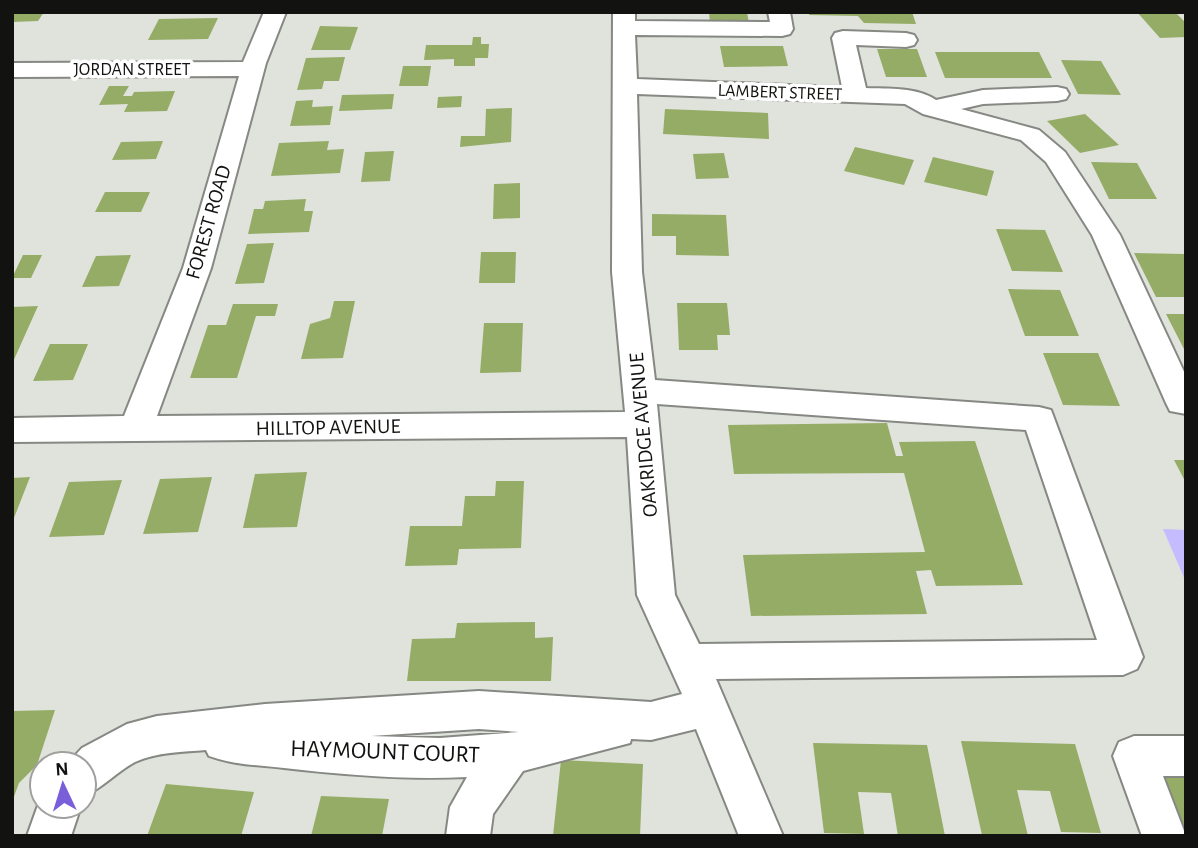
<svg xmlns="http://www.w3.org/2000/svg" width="1198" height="848" font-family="'Alegreya Sans',sans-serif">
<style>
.green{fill:#c4bcff}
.building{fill:#95ac66}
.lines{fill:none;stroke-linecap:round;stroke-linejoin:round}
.minor-casing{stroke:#868883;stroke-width:4}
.minor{fill:#fff;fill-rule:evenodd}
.labels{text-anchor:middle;stroke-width:7;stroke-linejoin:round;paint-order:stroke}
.far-street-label{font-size:18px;fill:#121210;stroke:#fff}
.street-label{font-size:21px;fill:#121210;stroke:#fff}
.near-street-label{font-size:24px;fill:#121210;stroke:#fff}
</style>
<rect width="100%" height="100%" fill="#e0e2dc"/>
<!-- green -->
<path class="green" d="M1163,529L1186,530V582Z"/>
<!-- building -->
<path class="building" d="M12,12H44L38,21L12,22Z
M709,12H747L749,23H710Z
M809,12H912L916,24L864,23L858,16L809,15Z
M1137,12H1175L1186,23V37L1160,38Z
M218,18L208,39L148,40L159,19Z
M320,26L358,27L350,50H311Z
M473,37H481V44H489L488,58H475V66H454V59L424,60L426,45H472Z
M720,46H783L788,66L724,67Z
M877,49H917L927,77H886Z
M935,52H1039L1052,78H945Z
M345,57L339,81H324L322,89L297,90L306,58Z
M1061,60L1101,61L1121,95L1078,94Z
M403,66H431L428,86H399Z
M109,86H129L123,96H132L134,92L175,91L167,111L124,112L128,104L99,105Z
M394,94L392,109L339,111L342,95Z
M462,96L461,107L437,108L438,97Z
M313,100L312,107L333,106L330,125L290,126L296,101Z
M512,108L511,142L460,147L461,136H485L486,109Z
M665,109L768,113L769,139L663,134Z
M1085,114L1119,145L1080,153L1047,121Z
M163,141L156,159L112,160L121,142Z
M329,141L327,150L344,149L340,173L271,176L279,143Z
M855,147L914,160L904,185L844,171Z
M394,151L390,181L361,182L365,152Z
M724,153L729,178L696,179L693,154Z
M933,157L994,171L987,196L924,182Z
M1091,162L1137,163L1157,199H1109Z
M520,183V218L493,219L494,184Z
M105,192H150L141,212H95Z
M306,199L304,211H313L309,232L248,234L254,209H263L265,201Z
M652,214L726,215L729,256L676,255V236H652Z
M996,229L1045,230L1063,272L1012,271Z
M274,243L264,283L235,284L247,244Z
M481,252H516L515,283H479Z
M1134,253L1184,254L1186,297H1156Z
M23,255H42L31,278H12Z
M131,255L119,286L82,287L96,256Z
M1008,289L1060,290L1079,336H1025Z
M334,301H355L343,358L301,359L310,324L330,318Z
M677,303H727L730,335H717L718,350H679Z
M233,304H278L275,316H256L237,378H190L208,325H226Z
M38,306L12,364V307Z
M1166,314H1186V353Z
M484,323H523L521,372L480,373Z
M50,344H88L73,380L33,381Z
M1043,353H1098L1120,406L1063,405Z
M887,423L896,456H903L899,442L975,441L1023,585L936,586L931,570L916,571L927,614L751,616L743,555L925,552L904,473L734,474L728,425Z
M1174,460H1186V483Z
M307,472L297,527L243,528L255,474Z
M30,477L12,523V478Z
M212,477L198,532L143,534L160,479Z
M122,480L104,535L49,537L69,482Z
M496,481H524L521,548L459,549L457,565L405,566L410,526H462L465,496H495Z
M535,622V638L553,637L551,681H407L412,639L455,638L457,623Z
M55,710L37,765L19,783L12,802V711Z
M961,741L1075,744L1101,833L1061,832L1050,791L1017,790L1028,836L982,835Z
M813,743L927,745L945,836H898L891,793L858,792L864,834L824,833Z
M561,760L643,764L640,836H553Z
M1143,765H1186V826H1164Z
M166,784L254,792L241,836H147Z
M321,796L389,799L382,836H311Z"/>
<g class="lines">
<!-- minor casing -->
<g class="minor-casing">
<path id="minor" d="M264,12H286L266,63L211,268L157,416L625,412L612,272L613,12H635V21L770,22L768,12H790L793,29L790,34L782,36L635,35L637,79L842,87L832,38L835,33L843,31L906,33L914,35L917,40L914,45L906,47L856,45L866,88C889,89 917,87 936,100L983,90L1057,87L1066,89L1069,94L1066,99L1057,101L983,104L961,109L1039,130L1065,152L1120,235L1186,376V414L1170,411L1166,403L1092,235L1046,162L1021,140L923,114L905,104L637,94L642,272L655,380L1039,407L1051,410L1143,657L1137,669L1123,675L716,679L783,836H739L696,729L651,740L631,739L630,743L523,771L493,814L490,836H446L450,807L467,777C406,780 345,775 284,768C259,765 233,765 209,756L206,750C184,752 156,752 135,762C116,772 103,788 84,796V764H67L82,748L127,724L157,716L265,704L479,691L651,702L682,694L637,595L627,437L12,442V418L124,416L183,268L239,76L12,77V63L243,62ZM657,404L1026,430L1097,640L699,644L675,595ZM479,729L519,732L440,738L371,736Z
M1134,736H1186V776H1163L1186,836H1142L1113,756L1119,742Z
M42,794V806H81L71,836H27Z"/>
</g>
<!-- minor -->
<use href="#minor" class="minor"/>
</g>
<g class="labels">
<!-- far-street labels -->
<g class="far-street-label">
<text x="132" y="75">JORDAN STREET</text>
<text transform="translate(780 92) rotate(2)" y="6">LAMBERT STREET</text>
</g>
<!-- street labels -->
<g class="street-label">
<text transform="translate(208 222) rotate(-74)" y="7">FOREST ROAD</text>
<text transform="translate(328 427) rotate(-1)" y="7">HILLTOP AVENUE</text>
<text transform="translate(643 435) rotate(-95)" y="7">OAKRIDGE AVENUE</text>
</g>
<!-- near-street labels -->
<g class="near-street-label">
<text transform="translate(385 751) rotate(2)" y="8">HAYMOUNT COURT</text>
</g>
</g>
<!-- border -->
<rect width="1198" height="848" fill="none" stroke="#121210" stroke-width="28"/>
<!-- north arrow -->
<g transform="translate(63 785) rotate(356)"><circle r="33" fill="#ffffff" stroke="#a0a09f" stroke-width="2"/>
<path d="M0-5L12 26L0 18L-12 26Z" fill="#795fd9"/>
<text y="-10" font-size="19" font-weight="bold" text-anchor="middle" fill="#121210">N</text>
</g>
</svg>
